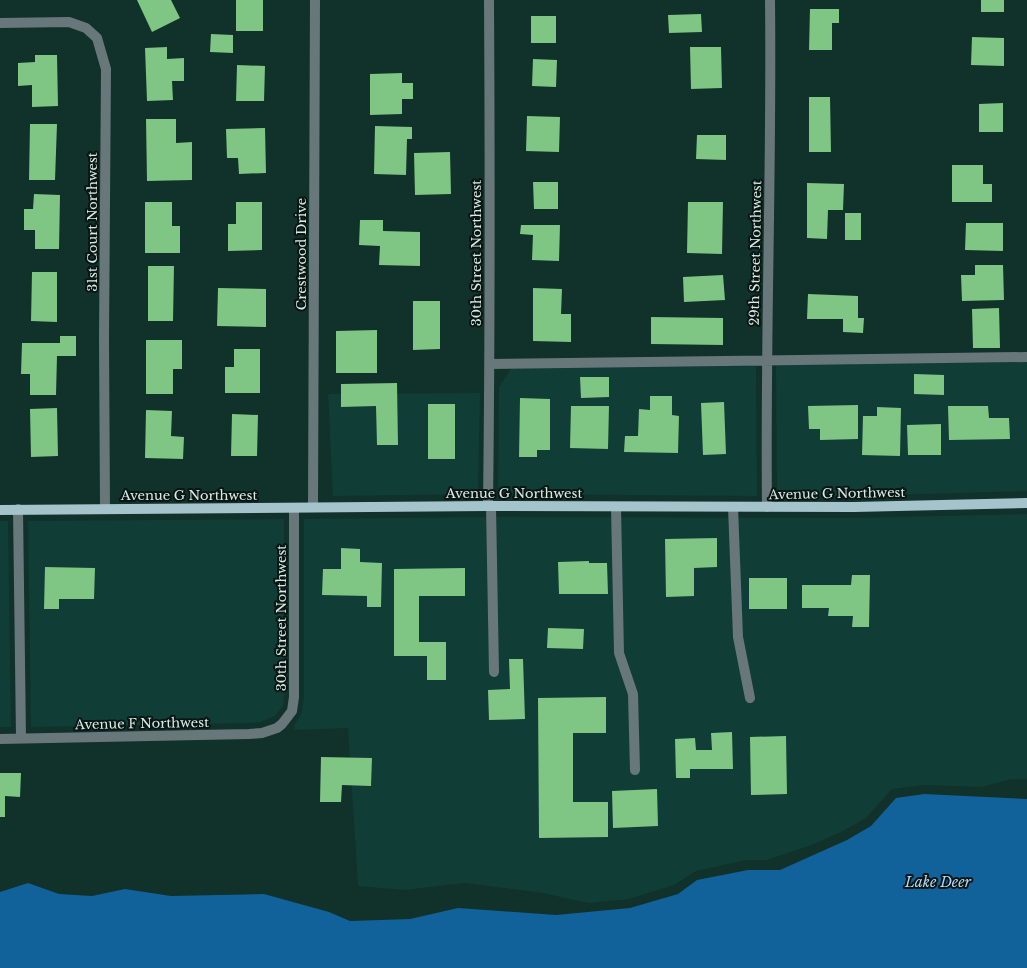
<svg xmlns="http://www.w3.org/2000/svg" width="1027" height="968" font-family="'Libre Baskerville',serif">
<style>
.built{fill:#103d36}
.water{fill:#11619b}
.building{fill:#7fc583}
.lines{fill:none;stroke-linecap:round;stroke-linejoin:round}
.minor{stroke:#68777a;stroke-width:10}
.major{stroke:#a5c3ca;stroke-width:10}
.labels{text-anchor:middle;stroke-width:4;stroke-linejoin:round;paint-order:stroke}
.street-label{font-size:13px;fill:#d9ebe6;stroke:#091613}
.water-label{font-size:14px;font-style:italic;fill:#b5d8f9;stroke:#091613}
</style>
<rect width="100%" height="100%" fill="#11312b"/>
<!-- built -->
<path class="built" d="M1027,362V491L853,496H777L776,365Z
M756,366L757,496L498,494L499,387L512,367Z
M480,393L478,494L333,496L328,394Z
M1027,514V779H1012L981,787L924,785L892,789L866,818L843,831L809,846L767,860H746L696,871L674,885L629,899L590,903L578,901L543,893L465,883L404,890L358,886L348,728L293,730L295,728L294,726L302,712L304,697V519L488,517L854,518Z
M284,519V696L283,706L275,716L260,722L248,723L31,727L28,521Z
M0,521H8L11,727H0Z"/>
<!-- water -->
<path class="water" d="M924,794L1027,799V968H0V892L28,883L59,894L92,896L125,889L171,896L264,894L329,912L350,921L410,919L458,908L556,915L630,908L678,894L697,880L748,870H780L847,840L871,826L896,798Z"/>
<!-- building -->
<path class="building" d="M137,0H171L180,18L152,32Z
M236,0H263V31H236Z
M981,0H1004V12H981Z
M810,9H839V23H832V50H809Z
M701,14L702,32L669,33L668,15Z
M531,16H556V43H531Z
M211,34L233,35V53L210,52Z
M972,37L1004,38V66L971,65Z
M167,47V59L184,58V81H172L173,100L147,101L145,48Z
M690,47H721L722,88L691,89Z
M35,55H57L58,106L32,107V85L18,86V63L35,62Z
M533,59L557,60L556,87L532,86Z
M237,65L265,66L264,101H236Z
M402,73V83H413V99H402V114L370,115V74Z
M809,97H830L831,152H809Z
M1003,103V132H979V104Z
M527,116L560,117L559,152L526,151Z
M146,119H176V143L192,142V180L147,181Z
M30,124H57L55,180H29Z
M375,126L412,127V139H407L406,175L374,174Z
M265,128L266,173L239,174L238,158H227L226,129Z
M697,135H726V160L696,159Z
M450,152L451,194L415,195L414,153Z
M952,165H983V184H992V202H952Z
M533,182H558V209H534Z
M807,183L844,184L843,210H828L827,239L807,238Z
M34,194L60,195L59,249H35V230H24V209H33Z
M145,202H172V226H180V253H145Z
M236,202H262V250L228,251V224H236Z
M688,202H723L722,254L687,253Z
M845,213H861V240H845Z
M360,220H383V231L420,232V266L379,265L380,246L359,245Z
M966,223H1003V251L965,250Z
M521,225H560L559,261L532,260L533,235L520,234Z
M975,265H1003L1004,300L962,301L961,275H975Z
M148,266H174L173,321H148Z
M32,272H57V322L31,321Z
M723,275L725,300L684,302L683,277Z
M218,288L266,289V327L217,326Z
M533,288L562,289L561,314H571V342L533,341Z
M808,294L858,296V318H864L863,333L843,332V319H807Z
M413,301H440V349L413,350Z
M999,308L1000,348H973L972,309Z
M651,317L723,318V345L651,344Z
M377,330V373H336V331Z
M60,336H76V356H57L56,395H30V374H21L22,343H60Z
M146,340H182V369H173V394H146Z
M234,349H260V393H225V367H234Z
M914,374L944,375V395L914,394Z
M580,377H609V397L581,398Z
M397,383L398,445H377L376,406L341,407V384Z
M650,396H672V415L679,416L678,453L624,452L625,436H638L639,409L650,410Z
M520,398L550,399V450H537V457H519Z
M724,402L726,454L703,455L701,403Z
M428,404H455V459H428Z
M858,405V439L820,440V429H809L808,406Z
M571,406H609L608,449L570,448Z
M948,406H988L989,418H1009L1010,439L949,440Z
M877,407L901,408L900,456L862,455L863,416H877Z
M57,408L58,456L31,457L30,409Z
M146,410L172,411L171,436L184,437L183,459L145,458Z
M232,414L258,415L257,456H231Z
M941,424V455H908L907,425Z
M717,538V567L694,568V596L666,597L665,539Z
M341,548L360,549V562L382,563L381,607H367V596L322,595L323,569H341Z
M589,561V563H607L608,594H559L558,562Z
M45,567L95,568L94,599H59V609H44Z
M465,568V596H419V642H446V680H427V656H394V569Z
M852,575H870L869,627H852L853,616H828L829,608H802V585H851Z
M749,578H787V609H749Z
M548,628L584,629L583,649L547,648Z
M509,659H523L525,719L489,720L488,690L510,689Z
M606,697V733H573V802H608V837L539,838L538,698Z
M732,732L733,769H690V778H676L675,739L695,738L696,750H712L711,733Z
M786,736L787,794L751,795L750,737Z
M321,757L372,758L371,786L342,785L341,802H320Z
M0,773H21L20,797L5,796V817H0Z
M657,789L658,826L613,828L612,791Z"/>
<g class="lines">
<!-- minor -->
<path class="minor" d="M0,23L69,22L86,28L97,38L106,69L104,339L105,508
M490,364L1027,357
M488,506C490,337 490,169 489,0
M491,506L494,672
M313,507L315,0
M616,507L619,653L633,694L635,770
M733,507L738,637L750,698
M767,507C765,338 772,169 770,0
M18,509L21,738
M0,739L249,734L262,733L277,728L282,724L292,711L294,697V508"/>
<!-- major -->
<path class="major" d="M0,510L488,506L854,507L1027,503"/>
</g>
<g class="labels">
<!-- street labels -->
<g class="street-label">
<text transform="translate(92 222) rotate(-90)" y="5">31st Court Northwest</text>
<text transform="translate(476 253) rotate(-90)" y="5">30th Street Northwest</text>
<text transform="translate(755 253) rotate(-89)" y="5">29th Street Northwest</text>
<text transform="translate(301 254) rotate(-90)" y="5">Crestwood Drive</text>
<text x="514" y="498">Avenue G Northwest</text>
<text transform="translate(837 493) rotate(-1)" y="5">Avenue G Northwest</text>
<text x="189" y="500">Avenue G Northwest</text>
<text transform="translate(281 618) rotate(-90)" y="5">30th Street Northwest</text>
<text transform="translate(142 723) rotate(-1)" y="5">Avenue F Northwest</text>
</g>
<!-- water labels -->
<g class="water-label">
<text x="938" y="887">Lake Deer</text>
</g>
</g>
</svg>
